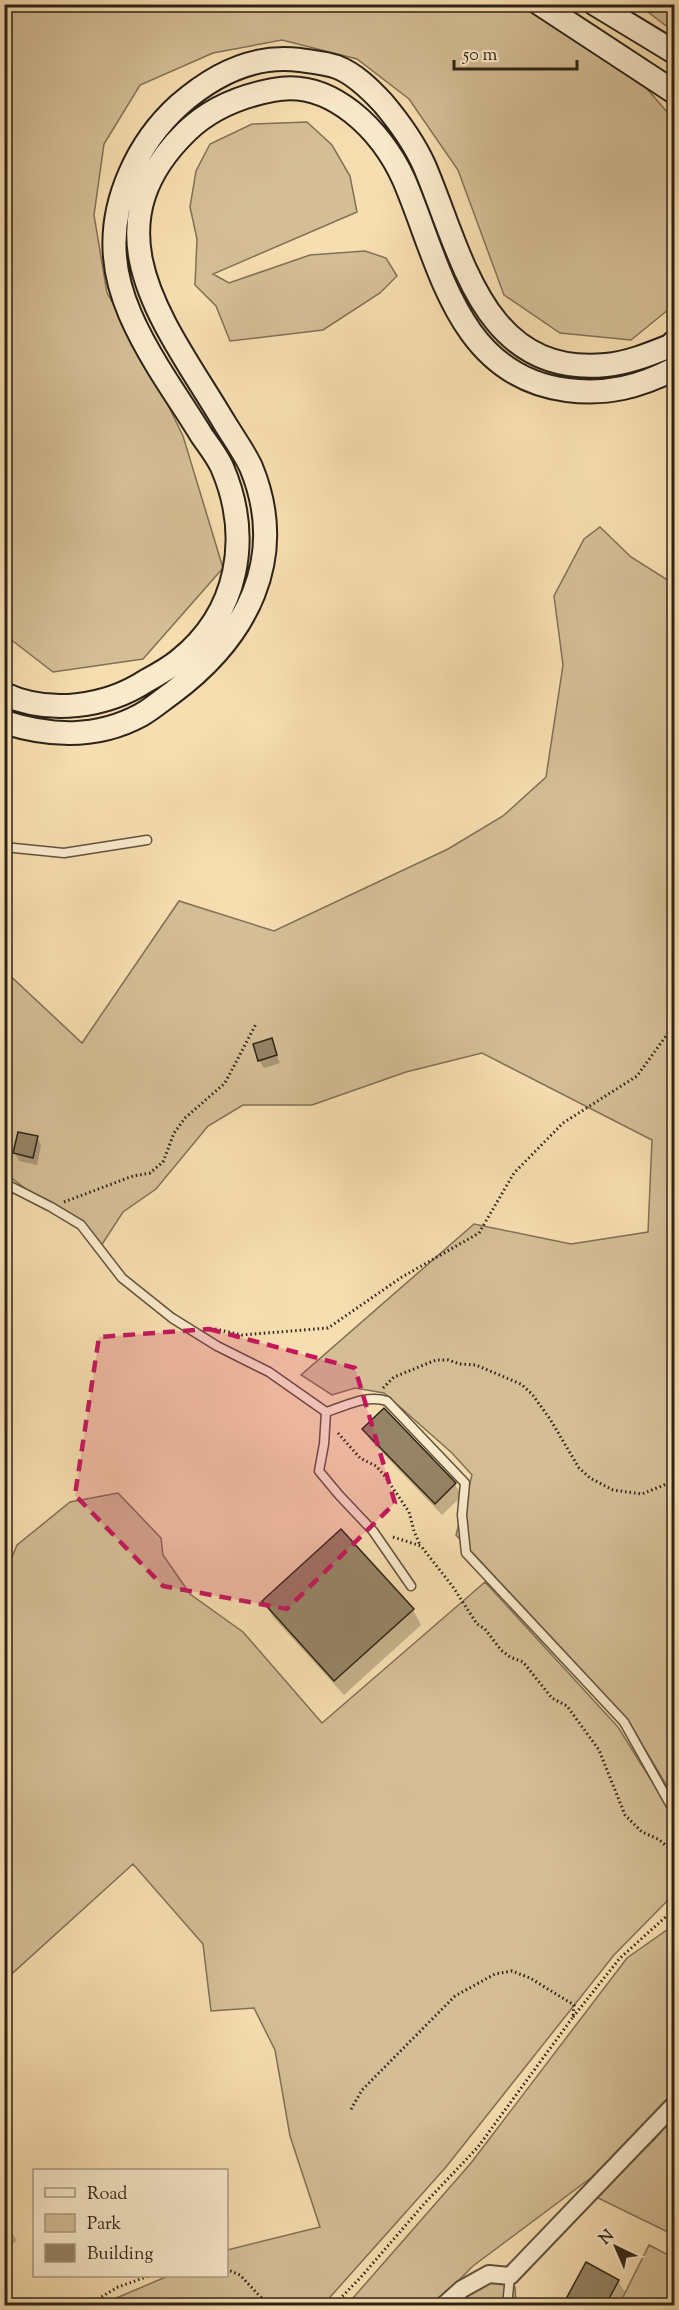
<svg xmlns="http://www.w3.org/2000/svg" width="679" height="2310" font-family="'Sorts Mill Goudy',serif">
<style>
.green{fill:#d5be96;stroke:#817056;stroke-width:1.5}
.shadow{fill:#0003}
.building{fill:#968466;stroke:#2d2316;stroke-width:1.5}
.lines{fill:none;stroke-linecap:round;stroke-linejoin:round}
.lane-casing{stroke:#60523c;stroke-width:11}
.street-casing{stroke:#60523c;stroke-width:20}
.secondary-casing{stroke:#2d2316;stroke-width:26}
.path{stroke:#2d2316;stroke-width:3;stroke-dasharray:1.5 3;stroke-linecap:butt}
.lane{stroke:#faeacc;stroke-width:8}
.street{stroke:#faeacc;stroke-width:16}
.secondary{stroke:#faeacc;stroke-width:22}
.marked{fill:#c2185b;fill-opacity:0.2;stroke:#c2185b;stroke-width:4.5;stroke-dasharray:12 8;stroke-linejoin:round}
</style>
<rect width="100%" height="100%" fill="#f7deb0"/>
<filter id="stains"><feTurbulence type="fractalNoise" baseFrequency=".00333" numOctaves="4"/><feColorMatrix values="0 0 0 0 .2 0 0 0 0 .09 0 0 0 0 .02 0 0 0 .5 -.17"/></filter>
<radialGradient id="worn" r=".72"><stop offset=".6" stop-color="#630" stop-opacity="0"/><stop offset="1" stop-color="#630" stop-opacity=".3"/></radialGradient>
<!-- green -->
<path class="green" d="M4,5H526L636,76L674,120V305L631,340L560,333L504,295L458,170L409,99L357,59L282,40L213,53L140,85L104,144L94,215L107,293L141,350L183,436L223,568L143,659L53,672L5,635Z
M639,5H674V32Z
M307,122L332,145L350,176L357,212L213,274L229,283L310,255L365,251L386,258L397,276L380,293L323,330L230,341L216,306L195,285L197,239L190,207L196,171L210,144L252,124Z
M600,527L631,557L669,581L674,580V1798L627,1719L456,1535L472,1475L452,1453L384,1393L355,1388L332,1395L301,1375L474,1224L571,1244L648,1232L652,1140L482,1053L406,1072L312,1105H243L208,1126L156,1189L123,1212L101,1246L5,1173L4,970L82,1043L179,901L274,931L448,849L503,816L546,777L563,665L554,596L584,539Z
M118,1493L161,1538L163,1555L190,1594L243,1632L322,1723L485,1582L618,1727L674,1817V1894L614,1955L446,2167L323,2305H100L168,2276H226L227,2250L320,2227L290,2136L275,2050L254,2008L211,2011L203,1944L133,1864L5,1980V1574L17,1545L70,1502Z
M674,1925V2092L592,2177L473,2266L434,2305L346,2306L471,2163L627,1958Z
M674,2113V2235L596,2197L608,2183L655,2139Z
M649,2245L674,2258V2305H619Z
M496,2278L515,2287L516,2305L453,2306L457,2300Z"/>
<!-- shadow -->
<path class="shadow" d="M271,1040L280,1063L264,1068L259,1060Z
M37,1137L41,1145L37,1165L19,1161L15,1153Z
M384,1410L455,1484L462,1496L442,1515L371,1441L364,1429Z
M264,1601L413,1610L421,1625L344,1695L273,1617Z
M5,2224L17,2240L4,2252V2225Z
M618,2281L625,2292L617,2306H573L569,2297Z"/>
<!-- building -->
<path class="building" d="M272,1038L277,1055L258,1061L253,1044Z
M18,1132L38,1136L33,1158L13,1153Z
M384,1408L456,1483L435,1504L362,1429Z
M341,1529L414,1609L334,1681L262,1601Z
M586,2262L619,2280L605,2306H582L567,2297Z"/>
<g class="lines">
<!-- lane casing -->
<g class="lane-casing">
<path id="lane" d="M4,847L64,853L147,840
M4,1183L51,1207L81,1225L122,1278L172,1318L217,1346L269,1372L326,1412
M326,1412C346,1406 367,1394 387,1401L465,1483L462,1515L466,1553L624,1722L674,1811
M326,1412L324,1444L319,1471L339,1495L373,1531L411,1586
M507,2306L510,2276"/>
</g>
<!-- street casing -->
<g class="street-casing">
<path id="street" d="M443,2306L462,2289L489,2274L510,2276L674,2105"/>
</g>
<!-- secondary casing -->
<g class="secondary-casing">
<path id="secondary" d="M540,4L674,92
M595,4L674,52
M4,694C49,715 106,707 146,681C157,675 168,669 178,661C239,613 252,537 222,467C217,456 209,446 202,436C188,413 172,390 158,367C138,334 118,296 115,257C110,201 138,142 179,105C213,75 254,54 300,60C312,62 325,63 337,67C355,74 370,89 383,103C399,122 414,143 424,165C462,253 482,377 606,365C628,363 650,354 670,346L674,342
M4,722C51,737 97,739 141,715C152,709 162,700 172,693C246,638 289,559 251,467C244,452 233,437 224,422C167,326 84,231 187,131C211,108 241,96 273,90C331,78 382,131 404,180C440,264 457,376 567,390C607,395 639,387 674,369"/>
</g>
<!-- path -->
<path class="path" d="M64,1202L133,1176L150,1173L163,1162L174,1133L185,1118L225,1083L256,1024
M215,1329L242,1335L328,1328L402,1277L479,1233L514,1173L563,1123L637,1076L674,1025
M383,1388L394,1377L436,1360H448L460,1364L476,1365L521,1384L532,1394L550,1419L579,1468L590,1478L613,1490L642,1494L674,1481
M338,1433L360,1458L376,1466L384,1475L409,1512L414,1531L420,1545
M393,1537L421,1546L453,1587L477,1624L485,1629L501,1650L510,1657L523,1662L552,1698L567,1706L599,1750L625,1815L642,1832L658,1839L674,1852
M669,1914L674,1917
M573,2017L620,1958L669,1914L674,1903
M226,2269L240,2275L269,2306
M86,2306L118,2287L149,2276
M246,2306L263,2298
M333,2306L361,2277L424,2204L478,2147L573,2017L574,2005L530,1978L512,1971L495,1974L455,1996L362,2090L350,2111"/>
<!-- lane -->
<use href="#lane" class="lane"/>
<!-- street -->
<use href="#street" class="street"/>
<!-- secondary -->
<use href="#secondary" class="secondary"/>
</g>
<!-- marked area -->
<path class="marked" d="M209,1329L355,1368L395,1503L287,1609L163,1586L75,1495L99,1337Z"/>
<!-- margin -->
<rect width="679" height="2310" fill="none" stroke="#f7deb0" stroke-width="24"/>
<rect x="6" y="6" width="667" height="2298" fill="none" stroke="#2d2316" stroke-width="3"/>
<rect x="12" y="12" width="655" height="2286" fill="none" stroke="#2d2316" stroke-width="1.5"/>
<!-- legend -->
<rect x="33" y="2169" width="195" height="108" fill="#faeacc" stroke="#a89a83" stroke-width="1.5"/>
<rect x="45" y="2188" width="30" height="9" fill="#faeacc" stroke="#a89a83" stroke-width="1.5"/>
<text x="87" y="2199" font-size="18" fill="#2d2316">Road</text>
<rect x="45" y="2214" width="30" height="18" fill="#d5be96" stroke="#a89a83" stroke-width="1.5"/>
<text x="87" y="2229" font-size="18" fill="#2d2316">Park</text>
<rect x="45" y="2244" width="30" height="18" fill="#968466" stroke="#a89a83" stroke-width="1.5"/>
<text x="87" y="2259" font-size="18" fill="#2d2316">Building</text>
<!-- north arrow -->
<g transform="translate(616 2247) rotate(316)" stroke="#faeacc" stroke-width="4.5" paint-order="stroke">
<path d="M0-4.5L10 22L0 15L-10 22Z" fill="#2d2316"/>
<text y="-9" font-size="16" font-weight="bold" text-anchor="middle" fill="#2d2316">N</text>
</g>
<!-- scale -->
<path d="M454 60v9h123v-9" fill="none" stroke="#2d2316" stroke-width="3"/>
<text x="463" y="60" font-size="18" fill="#2d2316" stroke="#faeacc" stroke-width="4.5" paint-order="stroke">50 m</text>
<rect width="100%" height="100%" filter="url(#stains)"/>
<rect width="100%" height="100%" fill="url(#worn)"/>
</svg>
